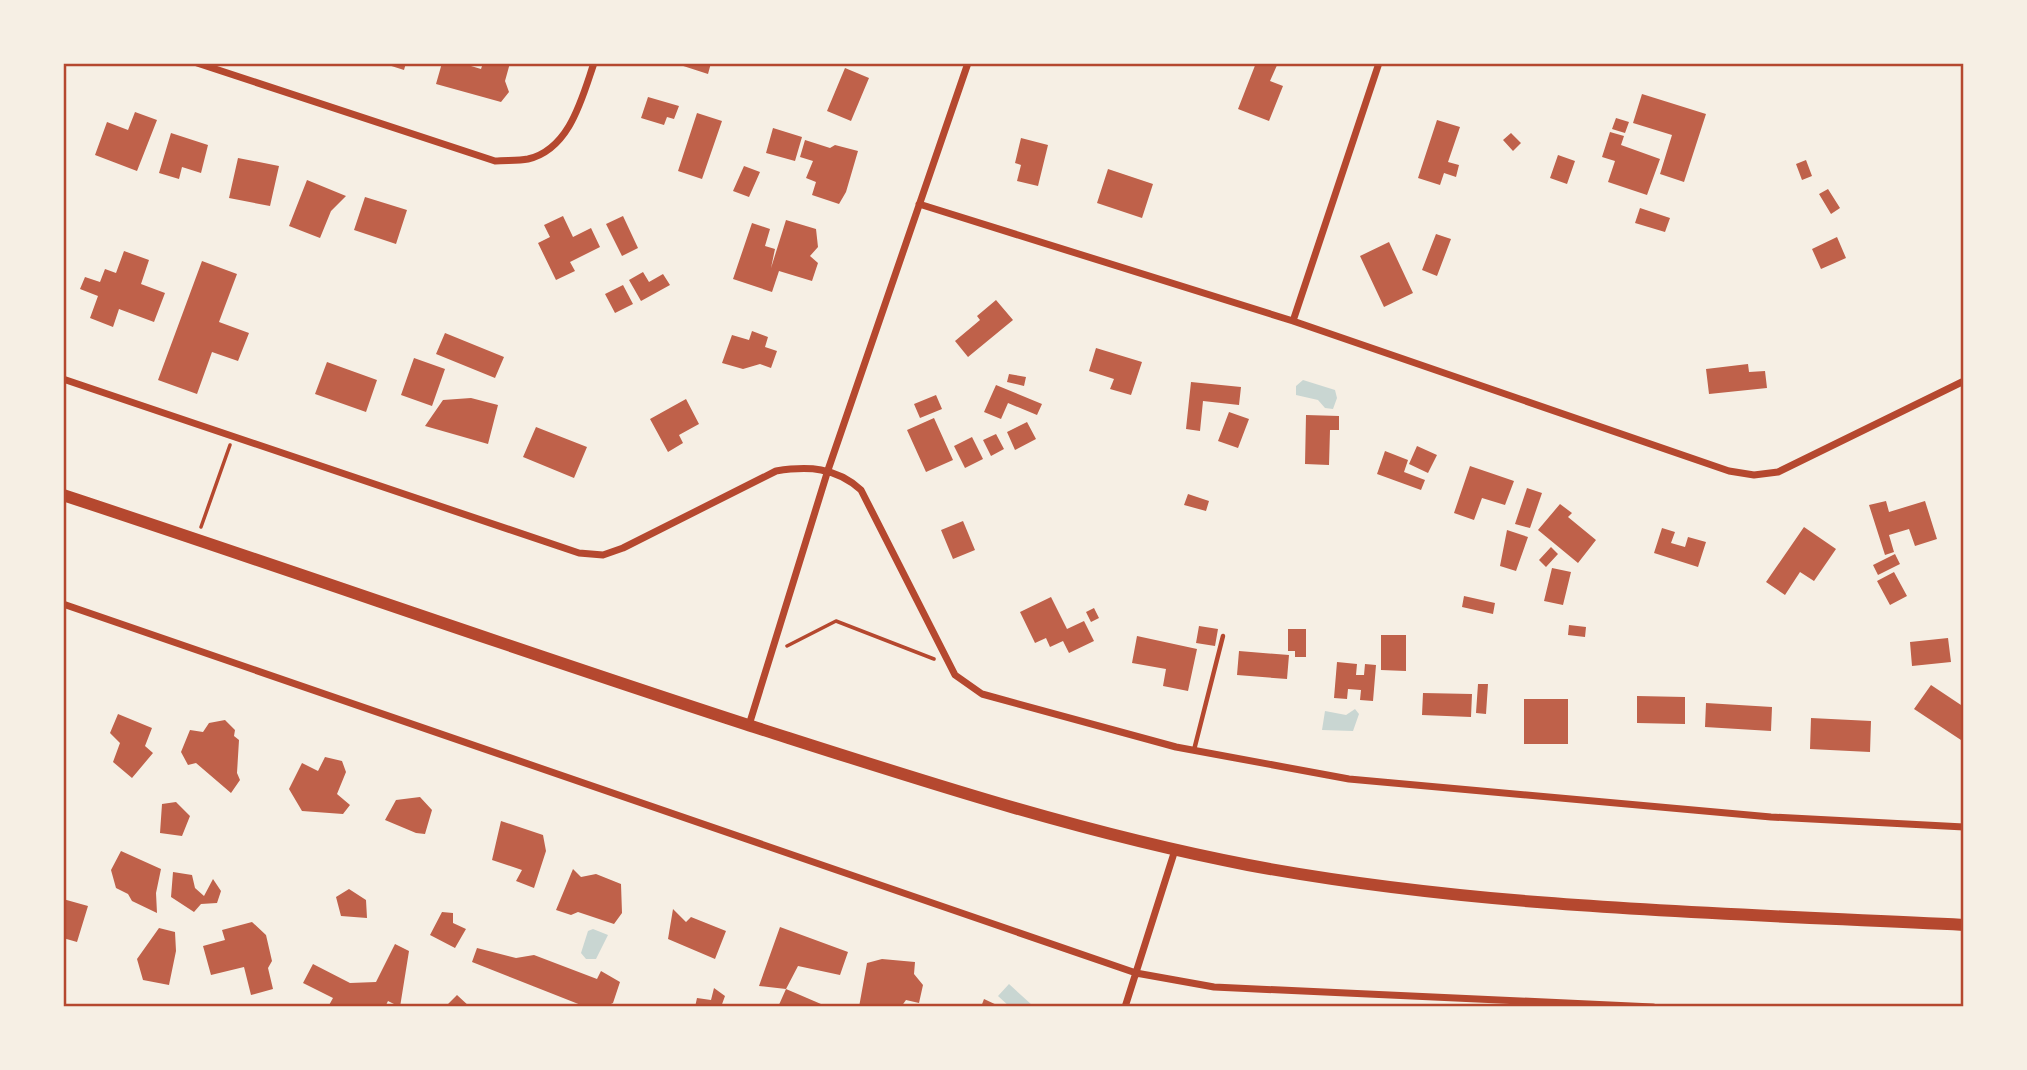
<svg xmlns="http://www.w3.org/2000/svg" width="2027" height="1070" font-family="Raleway,sans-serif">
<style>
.water{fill:#c9d6d2}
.building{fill:#bf614a}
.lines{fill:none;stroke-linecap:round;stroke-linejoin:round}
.path{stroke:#b5482f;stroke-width:3.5}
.service{stroke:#b5482f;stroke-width:4.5}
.minor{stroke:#b5482f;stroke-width:7}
.secondary{stroke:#b5482f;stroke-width:12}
.neatline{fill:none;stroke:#b5482f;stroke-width:2.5}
</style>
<rect width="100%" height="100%" fill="#f6efe4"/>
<!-- water -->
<path class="water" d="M1303,380L1335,390L1337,398L1333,409L1325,408L1318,400L1296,395V386Z
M1355,709L1359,714L1353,731L1322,730L1325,711L1346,715Z
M593,929L608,935L596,959H586L581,953L588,931Z
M1009,984L1032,1005L1031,1007H1010L998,996Z"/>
<!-- building -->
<path class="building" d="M382,63H406L404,70Z
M442,63H461L481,69L483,63H510L505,81L509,92L501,102L436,84Z
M674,63H711L708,74Z
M1256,63H1278L1270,81L1283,86L1269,121L1238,109Z
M845,68L869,78L851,121L827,111Z
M1642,94L1706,114L1684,182L1660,174L1672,135L1633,123Z
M648,97L679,106L674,119L667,117L664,125L641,118Z
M135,112L157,120L137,171L95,155L107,122L128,130Z
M697,113L722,121L702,179L678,171Z
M1616,118L1629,122L1625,133L1612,129Z
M1437,120L1460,127L1448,162L1459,165L1456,177L1444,173L1440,185L1418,178Z
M773,128L802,137L795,161L766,153Z
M1610,132L1624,136L1621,145L1660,159L1647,195L1608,182L1615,161L1602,157Z
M171,133L208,145L201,173L182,167L179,179L159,173Z
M1511,133L1521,143L1513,151L1503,140Z
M1021,138L1048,145L1038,186L1017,181L1021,165L1015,163Z
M805,140L830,148L835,145L858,151L846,192L839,204L812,195L816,182L806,178L813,161L800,157Z
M1558,155L1575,161L1567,184L1550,178Z
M238,158L279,166L270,206L229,198Z
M1806,160L1812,176L1802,180L1796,164Z
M744,166L760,172L749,197L733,191Z
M1108,169L1153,184L1142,218L1097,203Z
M307,180L346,196L331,211L320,238L289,226Z
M1828,189L1840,208L1831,214L1819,194Z
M365,197L407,210L396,244L354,230Z
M1640,208L1670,218L1665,232L1635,223Z
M563,216L573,237L591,228L600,247L570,262L575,271L556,280L538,243L550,237L544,225Z
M623,216L638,248L622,256L606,224Z
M786,220L816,229L818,247L810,256L818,263L812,281L779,271L772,292L733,279L752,223L770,229L765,246L775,249L771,268Z
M1436,234L1451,239L1437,276L1422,270Z
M1837,237L1846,258L1821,269L1812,249Z
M1389,242L1413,293L1384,307L1360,256Z
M124,251L149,260L141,284L165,293L154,322L119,309L113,327L90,318L98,296L80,289L85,277L100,282L105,269L116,273Z
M202,261L237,274L219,322L249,333L238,361L212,352L197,394L158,380Z
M643,272L649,282L663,274L670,285L641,301L629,280Z
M623,285L633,304L615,313L605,294Z
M996,300L1013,320L968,357L955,341L980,320L977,316Z
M752,331L768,337L765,347L777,351L771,368L760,364L743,369L722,363L732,335L749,340Z
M445,333L504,357L495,378L436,354Z
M1096,348L1142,362L1131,395L1110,389L1114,379L1089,371Z
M414,358L445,369L432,406L401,395Z
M327,362L377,380L366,412L315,394Z
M1748,364L1749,372L1765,371L1767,388L1709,394L1706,369Z
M1009,374L1026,377L1024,386L1007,382Z
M1191,382L1241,387L1239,405L1203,401L1200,431L1186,429Z
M996,385L1042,404L1037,415L1008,403L1001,419L984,412Z
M936,395L942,409L920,418L914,404Z
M471,398L498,405L488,444L425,426L443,400Z
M686,399L699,424L679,435L683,443L668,452L650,419Z
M1229,412L1249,419L1238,448L1218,441Z
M1306,415L1339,416V430H1330L1329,465L1305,464Z
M934,418L953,460L926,472L907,430Z
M1027,422L1036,439L1015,450L1007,432Z
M536,427L587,447L574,478L523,457Z
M996,434L1004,449L991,456L983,440Z
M972,437L983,459L965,468L954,446Z
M1417,446L1437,455L1428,473L1409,464Z
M1385,451L1408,460L1404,472L1425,480L1421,490L1377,474Z
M1470,466L1514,481L1505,505L1482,498L1474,520L1454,513Z
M1527,488L1542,493L1530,528L1515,524Z
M1188,494L1209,501L1206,511L1184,505Z
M1886,501L1889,512L1925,501L1937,539L1915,546L1909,529L1889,535L1894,552L1885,555L1869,505Z
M1560,504L1572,513L1568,517L1596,540L1578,563L1538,530Z
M963,521L975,550L953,559L941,530Z
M1804,527L1836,549L1814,581L1800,572L1785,595L1766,582Z
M1662,528L1675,532L1671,543L1685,547L1688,537L1706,542L1698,567L1654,553Z
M1507,530L1528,537L1516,571L1500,566Z
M1551,547L1558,554L1546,567L1539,560Z
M1895,554L1900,564L1878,575L1873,565Z
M1552,568L1571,572L1563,605L1544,601Z
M1894,572L1907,596L1890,605L1877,581Z
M1464,596L1495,603L1493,614L1462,607Z
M1051,597L1067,629L1084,621L1094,641L1069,653L1063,641L1050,647L1046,638L1035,643L1020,612Z
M1094,608L1099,618L1091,622L1086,612Z
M1569,625L1586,627L1585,637L1568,635Z
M1199,626L1218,629L1215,646L1196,643Z
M1288,629H1306V657H1295V651H1288Z
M1381,635H1406V671L1381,670Z
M1137,636L1197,649L1188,691L1163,686L1166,669L1132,663Z
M1948,638L1951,662L1912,666L1910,642Z
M1239,651L1289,655L1287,679L1237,675Z
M1337,662L1357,664L1356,675H1364L1365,664L1376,665L1373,701L1360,700L1361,690L1348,689L1347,699L1334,698Z
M1478,684H1488L1486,714L1476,713Z
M1931,685L1964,707V736L1961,740L1914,709Z
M1423,693L1472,694L1471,717L1422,715Z
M1637,696L1685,697V724L1637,723Z
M1524,699H1568V744H1524Z
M1706,703L1772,707L1771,731L1705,727Z
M118,714L152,728L145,746L153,753L132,778L113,762L120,743L110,733Z
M1811,718L1871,721L1870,752L1810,749Z
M225,720L235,730L234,736L239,740L237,773L240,780L231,793L196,763L188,765L181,752L190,730L203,732L209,723Z
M325,757L342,761L346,772L337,794L350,805L343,814L302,811L289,789L302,763L318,771Z
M420,797L432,810L425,834L416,833L385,820L396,800Z
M176,802L190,816L182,836L160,833L162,804Z
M501,821L543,835L546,851L534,888L516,881L522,870L492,860Z
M121,851L161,869L156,893L157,913L132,901L128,894L116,888L111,870Z
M573,869L581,877L596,874L621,884L622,913L614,924L578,912L571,915L556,910Z
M173,872L192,875L195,888L204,896L213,879L221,891L217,903L201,904L194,912L171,897Z
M349,889L366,900L367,918L341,916L336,897Z
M63,899L88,906L77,942L63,938Z
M673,909L686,922L691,917L726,931L715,959L668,939Z
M442,912L453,913V923L466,929L455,948L430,935Z
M252,922L266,935L272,961L268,968L273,989L251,995L244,967L211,975L203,946L225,940L222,930Z
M780,927L848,952L840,975L798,966L786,989L759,986Z
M159,928L175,932L176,951L169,985L143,980L137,959Z
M395,944L409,951L400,1007L388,1001L385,1007H328L333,998L303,983L313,964L350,983L376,982Z
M477,948L516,958L534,955L597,979L601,971L620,982L613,1003L605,1007H586L472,962Z
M882,959L915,962L914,974L923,985L919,1003L906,1000L901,1007H859L867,963Z
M714,988L725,996L721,1007H695L697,998L711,1000Z
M786,989L828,1007H778Z
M457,995L470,1007H445Z
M984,999L1001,1007H981Z"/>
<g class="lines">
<!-- path -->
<path class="path" d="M201,527L230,445
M787,646L836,621L934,659"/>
<!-- service -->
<path class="service" d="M1194,750L1223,636"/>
<!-- minor -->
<path class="minor" d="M197,63L495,161C506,160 518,161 528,159C570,149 582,98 594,63
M919,204L1293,321L1729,471L1754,475L1778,472L1964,381
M1293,321L1379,63
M63,379L579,553L603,555L623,548L776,471C808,466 836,467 861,490L955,675L982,694L1176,747L1349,779L1771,817L1964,827
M63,604L1136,973L1214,987L1653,1007
M749,725L828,470L968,63
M1125,1007L1175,850"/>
<!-- secondary -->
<path class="secondary" d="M63,495C291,570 517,650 745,724C911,777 1076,832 1248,865C1483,909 1726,913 1964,925"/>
</g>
<!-- border -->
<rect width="2027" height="1070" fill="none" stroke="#f6efe4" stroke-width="130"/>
<rect x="65" y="65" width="1897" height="940" class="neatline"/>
</svg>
